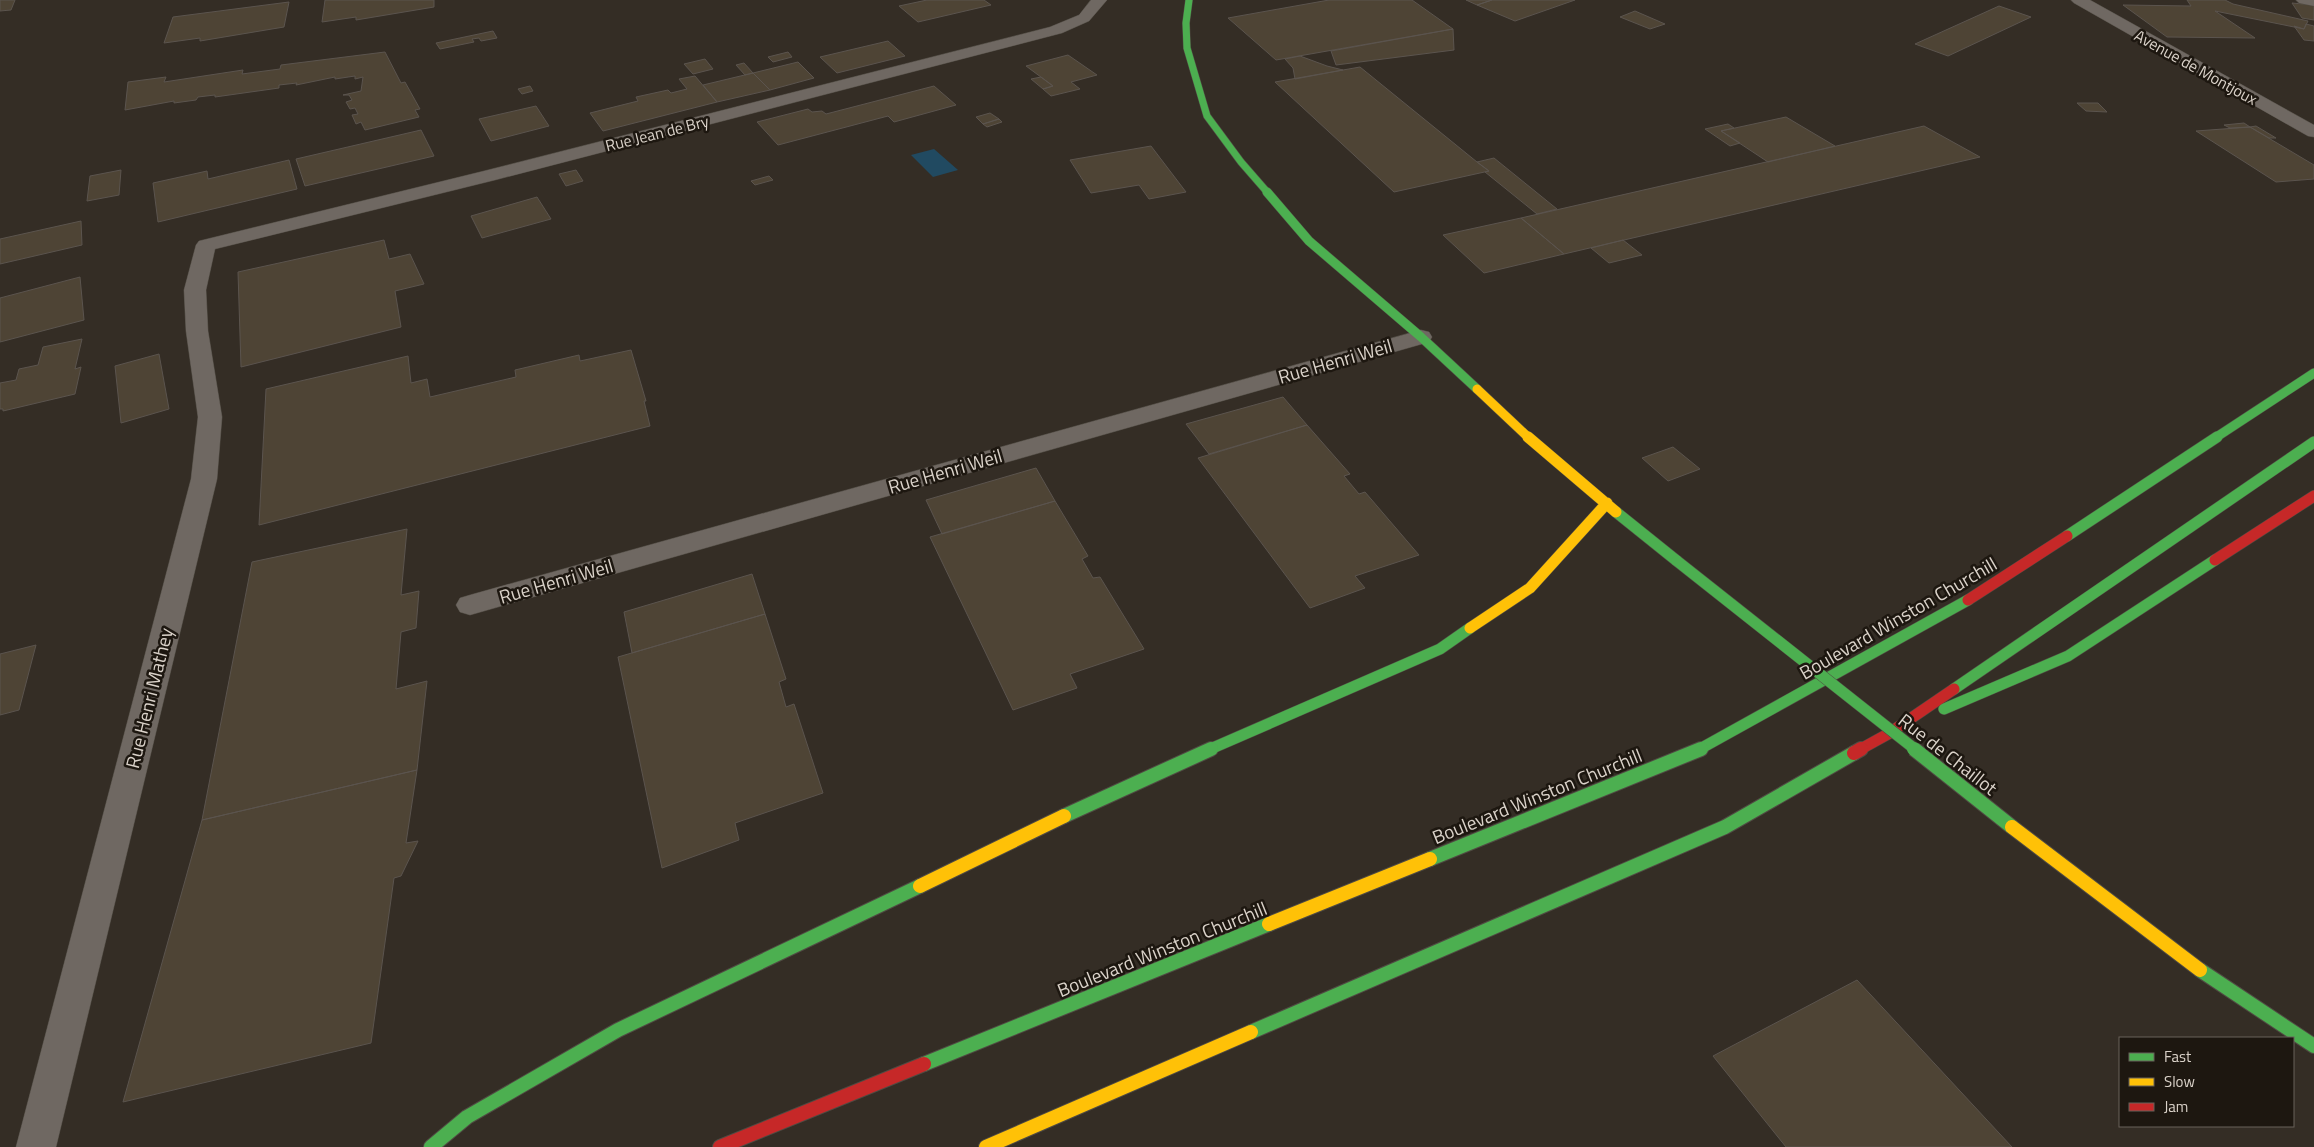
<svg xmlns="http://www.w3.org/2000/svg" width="2314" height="1147" font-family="'Titillium Web',sans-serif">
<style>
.water{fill:#214a61}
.building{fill:#4e4435;stroke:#5b544e}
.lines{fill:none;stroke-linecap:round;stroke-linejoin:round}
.lane-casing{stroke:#504b43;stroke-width:1}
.street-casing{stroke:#504b43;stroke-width:1}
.fast-far3-casing{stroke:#504b43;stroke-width:8}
.fast-far2-casing{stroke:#504b43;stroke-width:10}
.fast-far1-casing{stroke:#504b43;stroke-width:12}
.fast-casing{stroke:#504b43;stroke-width:16}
.slow-far2-casing{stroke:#504b43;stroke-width:10}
.slow-far1-casing{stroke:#504b43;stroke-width:12}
.slow-casing{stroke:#504b43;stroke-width:16}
.jam-far1-casing{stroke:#504b43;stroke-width:12}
.jam-casing{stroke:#504b43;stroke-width:16}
.lane{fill:#6f6862;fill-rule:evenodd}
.street{fill:#6f6862;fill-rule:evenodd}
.fast-far3{stroke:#4caf50;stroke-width:7}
.fast-far2{stroke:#4caf50;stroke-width:9}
.fast-far1{stroke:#4caf50;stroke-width:11}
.fast{stroke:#4caf50;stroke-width:14}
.slow-far2{stroke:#ffc107;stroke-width:9}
.slow-far1{stroke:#ffc107;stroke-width:11}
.slow{stroke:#ffc107;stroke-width:14}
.jam-far1{stroke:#c62828;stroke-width:11}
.jam{stroke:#c62828;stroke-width:14}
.fast-bridge-far1-casing{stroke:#504b43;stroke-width:12;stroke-linecap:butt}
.fast-bridge-casing{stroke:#504b43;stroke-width:16;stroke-linecap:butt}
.slow-bridge-casing{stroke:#504b43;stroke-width:16;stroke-linecap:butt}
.fast-bridge-far1{stroke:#4caf50;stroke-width:11}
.fast-bridge{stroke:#4caf50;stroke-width:14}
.slow-bridge{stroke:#ffc107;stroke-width:14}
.labels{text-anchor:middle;stroke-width:5;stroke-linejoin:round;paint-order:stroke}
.far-street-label{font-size:16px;fill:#dad2c9;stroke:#1d1710}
.street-label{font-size:19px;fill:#dad2c9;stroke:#1d1710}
</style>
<rect width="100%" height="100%" fill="#342d25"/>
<!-- water -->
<path class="water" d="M934,149L958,170L933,177L911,155Z"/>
<!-- building -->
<path class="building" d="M0,0H15L11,10L0,11Z
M325,0H434V7L356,20V17L322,22Z
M927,0H984L991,5L918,22L899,6Z
M1329,0H1412L1453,29L1276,60L1228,18Z
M1466,0H1492L1477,5Z
M1492,0H1575L1515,21L1477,5Z
M2187,0H2225L2233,4L2308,21L2304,29L2215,11L2255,38L2167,37L2123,5L2191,6Z
M289,2L284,27L200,41V38L164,43L173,17Z
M2292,3L2314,5V20L2302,18Z
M1999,6L2031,17L1948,56L1915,44Z
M1635,11L1665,24L1650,29L1620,17Z
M2306,24L2314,26V41L2304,40L2294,26L2304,29Z
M1453,29L1454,50L1336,65L1331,51Z
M493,31L497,38L481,41L479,38L472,39L474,42L440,49L436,43Z
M888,41L905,56L837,73L820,57Z
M385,52L401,83L405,82L420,109L415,110L419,117L365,130L361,122L356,124L352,115L358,114L355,108L350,109L346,102L352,100L349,95H343L361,91L363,77L355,79V76L335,79V77L296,85L297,83L279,85V88L215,97V95L198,97L196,100L174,103V101L125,110L128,82L166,77L164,82L243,70L242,74L280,69L281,65Z
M788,52L792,57L773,62L768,57Z
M1068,55L1097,75L1071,82L1080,89L1051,96L1043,89L1053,86L1026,66Z
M1300,56L1327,66L1343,70L1295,79L1293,68L1285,59Z
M705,59L713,69L693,74L684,64Z
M798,62L814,78L770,90L753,73Z
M744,63L753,73L745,75L736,65Z
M1360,67L1477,162L1489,171L1394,192L1275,82Z
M753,73L770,90L717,102L703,85Z
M695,76L717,102L603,131L590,113L638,101L636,97L668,90L671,93L687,89L679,79Z
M1041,77L1053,86L1043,89L1031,79Z
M530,86L533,91L522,94L518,89Z
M934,86L956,105L894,122L888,116L778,145L757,122L808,109L812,112L822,111L826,114Z
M2077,103H2098L2107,112L2086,111Z
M536,106L549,126L491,141L479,119Z
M990,113L999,119L983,124L976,117Z
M1786,117L1835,146L1768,162L1721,131Z
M999,119L1002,122L987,127L983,124Z
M2244,123L2250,127L2230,128L2224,125Z
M1728,124L1734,128L1721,131L1740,143L1730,146L1705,129Z
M1924,126L1980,157L1564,254L1521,218Z
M2256,126L2276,138H2269L2250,127Z
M2250,127L2314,165V179L2276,182L2196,131Z
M421,130L434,156L305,186L296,159Z
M1151,146L1186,192L1149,199L1139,185L1091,193L1070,160Z
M1494,158L1557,209L1537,214L1485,172L1489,171L1477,162Z
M289,160L297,189L158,222L153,183L207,171L208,179Z
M121,170L119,195L87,201L90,176Z
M576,170L583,181L566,186L559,174Z
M769,176L773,180L755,185L751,181Z
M537,197L551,219L482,238L471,216Z
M1521,218L1564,254L1484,273L1443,235Z
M81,221L82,245L0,264V239Z
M384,240L389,259L410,254L424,284L395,291L401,327L241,367L238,272Z
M1623,240L1642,255L1609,263L1591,248Z
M80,277L84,320L0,342V298Z
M82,339L75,369L81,367L75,394L3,411V409H0V383L16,380L19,369L38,365L43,347Z
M631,350L646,401H644L650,426L259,525L266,389L408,356L411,383L427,379L430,397L516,377L515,370L579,355L580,361Z
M159,354L169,409L121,423L115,366Z
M1283,397L1307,425L1209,454L1186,424Z
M1307,425L1350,474L1344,476L1359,494L1365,492L1419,555L1355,576L1365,588L1310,608L1198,458Z
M1673,447L1700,469L1668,481L1642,458Z
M1036,468L1055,501L942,534L926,500Z
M1055,501L1088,556L1082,559L1093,578L1100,577L1144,649L1070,674L1077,688L1013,710L930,537Z
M407,529L401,595L419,591L416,628L401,632L396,689L427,681L417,770L202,820L252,562Z
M752,574L765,614L632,653L624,612Z
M765,614L786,679L779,682L786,707L794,704L823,793L735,823L739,840L662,868L618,657Z
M36,645L19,710L0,715V654Z
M417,770L406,843L418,841L401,876L394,878L371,1043L123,1102L202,820Z
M1857,980L2012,1147H1786L1713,1056Z"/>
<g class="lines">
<!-- lane casing -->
<g class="lane-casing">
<path id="lane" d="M2296,0H2314V6L2299,3Z"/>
</g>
<!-- street casing -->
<g class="street-casing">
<path id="street" d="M1091,0H1107L1089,21L1062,33L495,180L215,249L206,290L208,331L222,417L217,479L56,1147H16L191,479L198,417L186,331L184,290L196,245L199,241L484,171L1050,27L1079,15Z
M2071,0H2090L2314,125V137L2308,136L2074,3Z
M1421,330L1429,332L1432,337L1429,342L470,615L460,612L456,605L460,598L470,595Z"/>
</g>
<!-- fast-far3 casing -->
<g class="fast-far3-casing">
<path id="fast-far3" d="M1189,0L1186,23L1187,48L1207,116L1241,162L1268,193"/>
</g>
<!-- fast-far2 casing -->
<g class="fast-far2-casing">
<path id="fast-far2" d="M1267,192L1309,241L1421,337L1477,389
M2215,438L2314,373"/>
</g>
<!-- fast-far1 casing -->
<g class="fast-far1-casing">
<path id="fast-far1" d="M1616,512L1677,561
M2067,536L2217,437
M1954,689L2314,442
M1944,709L2068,656L2215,560
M1208,750L1440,649L1470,628
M1698,750L1968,600"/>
</g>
<!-- fast casing -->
<g class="fast-casing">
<path id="fast" d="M1064,816L1211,749
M1430,859L1701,749
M2200,970L2314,1046
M1251,1032L1725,827L1854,753
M924,1064L1269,924
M431,1147L467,1117L618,1030L920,886"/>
</g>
<!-- slow-far2 casing -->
<g class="slow-far2-casing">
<path id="slow-far2" d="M1477,389L1529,438"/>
</g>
<!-- slow-far1 casing -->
<g class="slow-far1-casing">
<path id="slow-far1" d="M1528,437L1616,512
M1470,628L1530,588L1607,503"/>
</g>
<!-- slow casing -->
<g class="slow-casing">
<path id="slow" d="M920,886L1064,816
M1269,924L1430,859
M986,1147L1251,1032"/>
</g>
<!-- jam-far1 casing -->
<g class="jam-far1-casing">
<path id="jam-far1" d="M2215,560L2314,496
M1968,600L2067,536
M1859,750L1888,734L1954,689"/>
</g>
<!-- jam casing -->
<g class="jam-casing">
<path id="jam" d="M1854,753L1861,749
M720,1147L924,1064"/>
</g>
<!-- lane -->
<use href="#lane" class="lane"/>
<!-- street -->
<use href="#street" class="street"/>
<!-- fast-far3 -->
<use href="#fast-far3" class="fast-far3"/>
<!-- fast-far2 -->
<use href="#fast-far2" class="fast-far2"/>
<!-- fast-far1 -->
<use href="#fast-far1" class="fast-far1"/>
<!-- fast -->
<use href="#fast" class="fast"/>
<!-- slow-far2 -->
<use href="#slow-far2" class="slow-far2"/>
<!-- slow-far1 -->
<use href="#slow-far1" class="slow-far1"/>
<!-- slow -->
<use href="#slow" class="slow"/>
<!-- jam-far1 -->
<use href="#jam-far1" class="jam-far1"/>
<!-- jam -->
<use href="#jam" class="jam"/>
<!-- fast-bridge-far1 casing -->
<g class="fast-bridge-far1-casing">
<path id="fast-bridge-far1" d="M1677,561L1916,750"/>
</g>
<!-- fast-bridge casing -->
<g class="fast-bridge-casing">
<path id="fast-bridge" d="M1914,749L2012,827"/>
</g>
<!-- slow-bridge casing -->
<g class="slow-bridge-casing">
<path id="slow-bridge" d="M2012,827L2200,970"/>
</g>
<!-- fast-bridge-far1 -->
<use href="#fast-bridge-far1" class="fast-bridge-far1"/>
<!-- fast-bridge -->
<use href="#fast-bridge" class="fast-bridge"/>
<!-- slow-bridge -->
<use href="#slow-bridge" class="slow-bridge"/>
</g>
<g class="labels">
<!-- far-street labels -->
<g class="far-street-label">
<text transform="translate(2196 67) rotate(29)" y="6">Avenue de Montjoux</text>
<text transform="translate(657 133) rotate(-14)" y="6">Rue Jean de Bry</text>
</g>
<!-- street labels -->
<g class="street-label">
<text transform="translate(1335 361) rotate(-16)" y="7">Rue Henri Weil</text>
<text transform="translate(945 471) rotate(-16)" y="7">Rue Henri Weil</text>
<text transform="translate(556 581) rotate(-16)" y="7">Rue Henri Weil</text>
<text transform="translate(1898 618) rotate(-30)" y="7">Boulevard Winston Churchill</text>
<text transform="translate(149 698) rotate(-76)" y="7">Rue Henri Mathey</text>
<text transform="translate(1948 754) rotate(38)" y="7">Rue de Chaillot</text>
<text transform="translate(1537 796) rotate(-22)" y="7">Boulevard Winston Churchill</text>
<text transform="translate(1162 949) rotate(-22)" y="7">Boulevard Winston Churchill</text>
</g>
</g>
<!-- legend -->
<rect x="2119" y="1037" width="175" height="90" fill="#1d1710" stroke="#69625a"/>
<rect x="2129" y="1053" width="25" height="8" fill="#4caf50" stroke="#69625a"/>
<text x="2164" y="1062" font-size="15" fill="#dad2c9">Fast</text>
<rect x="2129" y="1078" width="25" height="8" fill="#ffc107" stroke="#69625a"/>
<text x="2164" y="1087" font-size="15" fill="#dad2c9">Slow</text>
<rect x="2129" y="1103" width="25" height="8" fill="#c62828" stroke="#69625a"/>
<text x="2164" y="1112" font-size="15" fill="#dad2c9">Jam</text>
</svg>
